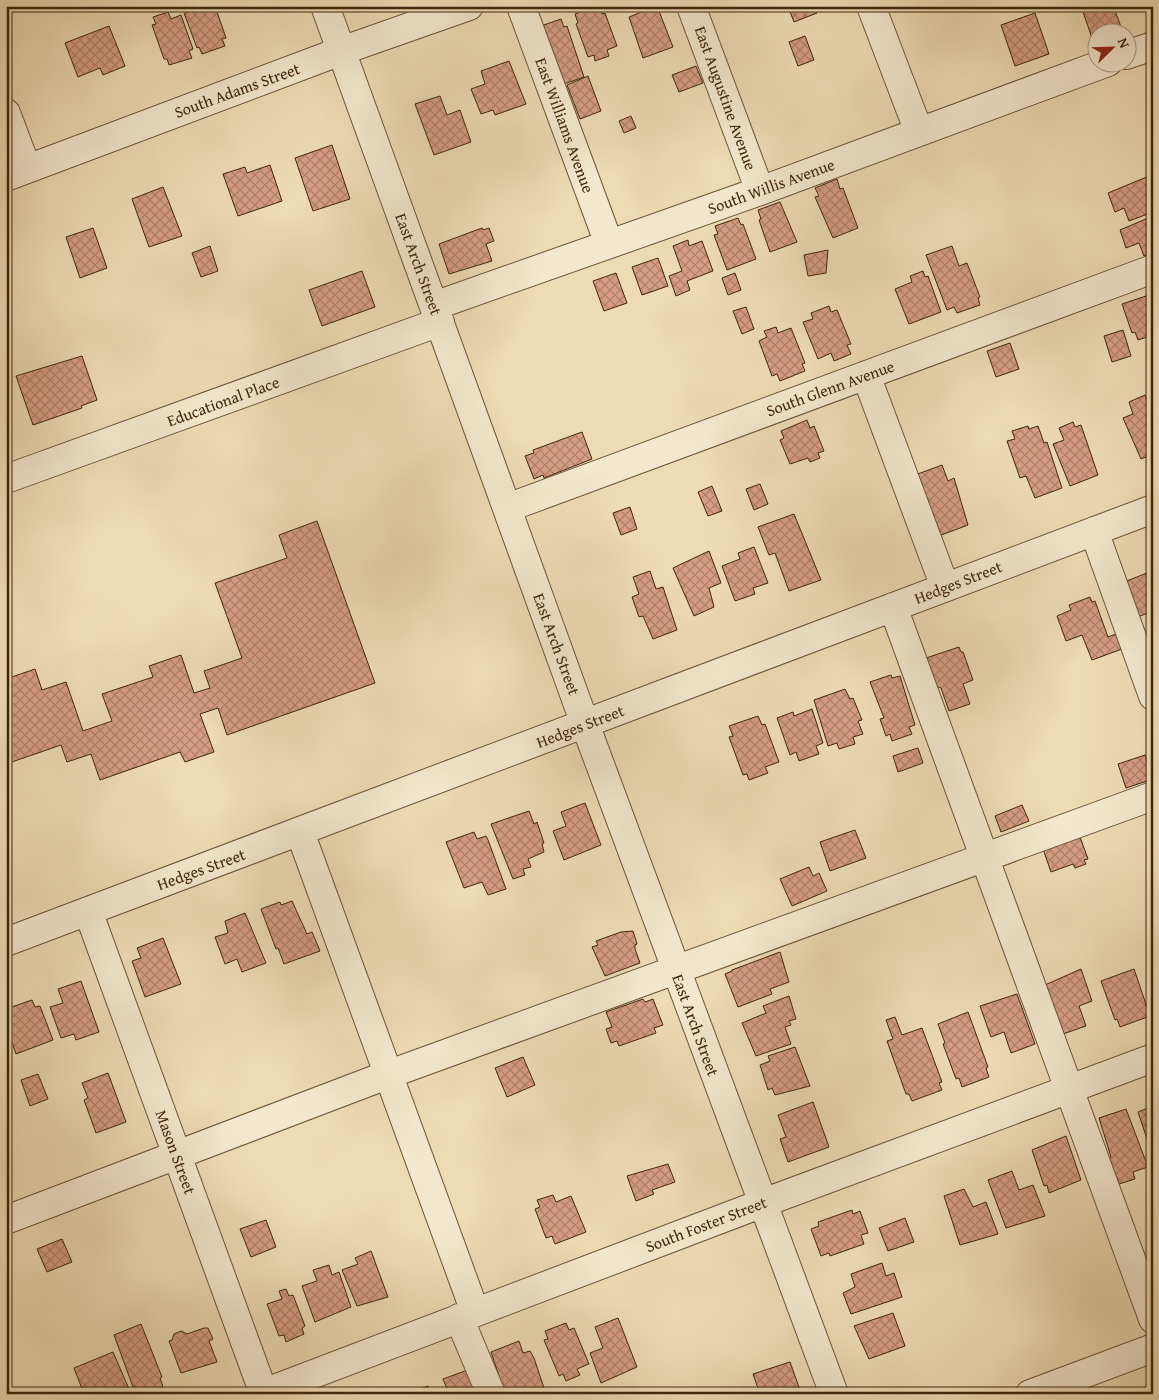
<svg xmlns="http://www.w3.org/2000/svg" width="1159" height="1400" font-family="'Gentium Book Plus',serif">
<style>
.building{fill:url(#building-cross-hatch);stroke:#3f260d}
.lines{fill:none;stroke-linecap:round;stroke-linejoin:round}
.minor-casing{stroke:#6a5337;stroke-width:30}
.minor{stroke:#f3e8ce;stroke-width:28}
.labels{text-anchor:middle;stroke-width:4.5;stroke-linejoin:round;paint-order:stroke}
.street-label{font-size:16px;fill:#3f260d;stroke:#f3e8ce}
</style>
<defs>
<pattern id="building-cross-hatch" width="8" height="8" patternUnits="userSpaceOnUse" patternTransform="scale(1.25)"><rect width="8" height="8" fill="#d69d83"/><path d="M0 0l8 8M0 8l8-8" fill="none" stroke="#af806a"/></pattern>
</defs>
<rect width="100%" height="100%" fill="#eddbb4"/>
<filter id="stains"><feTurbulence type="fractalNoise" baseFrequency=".004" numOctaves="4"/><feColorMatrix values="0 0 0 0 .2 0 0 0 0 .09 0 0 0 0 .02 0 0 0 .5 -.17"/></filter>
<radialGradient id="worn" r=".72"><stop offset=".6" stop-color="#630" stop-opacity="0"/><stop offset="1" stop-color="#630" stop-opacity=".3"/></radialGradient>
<!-- building -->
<path class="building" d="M187,6H215L226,38L222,39L225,46L202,54L199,47L197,48L184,13L189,12Z
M599,6L602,14L605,13L617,46L607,50L609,56L595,61L594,55L588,57L576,24L578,23L575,14Z
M657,6L673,47L643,58L629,17Z
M788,6H815L817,13L794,22Z
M1081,6H1110L1112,12L1115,11L1123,32H1096V39L1093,41Z
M168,12L171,19L181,15L193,49L189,51L192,58L169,65L167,59H164L152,25L156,24L153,17Z
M1035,13L1049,54L1015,66L1001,25Z
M561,19L564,27L567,26L584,77L558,86L538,27Z
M109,26L125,66L103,75L100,68L78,77L65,43Z
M805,36L814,60L798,66L789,42Z
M509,61L526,104L495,115L493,110L481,114L471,89L485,84L481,71Z
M696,66L703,83L679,92L672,75Z
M588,76L601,111L580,119L567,85Z
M440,96L447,115L460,110L471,142L434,155L415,104Z
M631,116L636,128L624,133L619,121Z
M332,145L350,199L313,211L295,158Z
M270,165L282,201L238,216L223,174L245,167L247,173Z
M1149,176H1153V212L1129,221L1124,208L1115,212L1108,193Z
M837,179L840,189L843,188L858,228L833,238L815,197L819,196L815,188Z
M163,187L182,236L149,247L132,199Z
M780,202L797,242L770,252L759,220L761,219L758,210Z
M1153,216V253L1144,256L1139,243L1126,248L1120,230Z
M738,218L741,225L743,224L756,259L727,270L714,235L718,234L715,226Z
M93,228L107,268L80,278L66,237Z
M482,228L483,230L489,228L494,241L486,244L492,261L449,274L439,244Z
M688,240L689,246L702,241L713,271L687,281L690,290L676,296L669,276L682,271L673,246Z
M210,246L218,271L201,277L192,253Z
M952,246L959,266L967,263L980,297L978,298L980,305L957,313L954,307L947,310L926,255Z
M828,250L826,273L808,276L804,255Z
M658,258L668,286L642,295L632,267Z
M362,271L375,307L322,326L309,290Z
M923,271L925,277L928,276L941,312L909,324L895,289L912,282L910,276Z
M616,273L627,303L604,311L593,281Z
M735,273L741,290L728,295L722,278Z
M1152,294L1153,335L1138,340L1135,332L1132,333L1122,304Z
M829,306L831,312L837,310L851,344L847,345L851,354L834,361L831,353L818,359L803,322L813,319L811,313Z
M746,307L754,329L742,334L733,311Z
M776,327L778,333L791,328L805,363L802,364L805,371L780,381L777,374L772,376L759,341L767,337L764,331Z
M1123,330L1131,356L1112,362L1104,336Z
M1010,343L1019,369L996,377L987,351Z
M82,356L97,400L81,406L82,408L33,425L16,376Z
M1145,395L1147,400L1151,399L1153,403V454L1141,459L1123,418L1133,414L1129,402Z
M807,420L810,428L814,426L824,451L818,453L820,458L810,462L808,458L790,464L780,440L784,438L781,431Z
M1073,422L1075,427L1081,425L1098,475L1070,486L1053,444L1064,440L1059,428Z
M1028,426L1029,429L1038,426L1044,443L1047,442L1062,488L1035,498L1026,476L1020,478L1007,441L1015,439L1012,431Z
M582,432L592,459L544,478L543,475L534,479L525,456L534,453L533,450Z
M942,465L948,481L954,478L968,525L936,537L907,478Z
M760,484L768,504L754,510L746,489Z
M712,486L722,511L708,516L698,492Z
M630,507L637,529L621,535L613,513Z
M794,514L821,580L789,591L775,553L769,555L758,527Z
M317,521L375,683L227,735L218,708L200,714L214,752L185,762L180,752L100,780L91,754L67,762L61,745L6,764V679L35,669L42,690L66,682L83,731L112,721L102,694L153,677L149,666L181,655L194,693L210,688L204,671L242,658L215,583L287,558L279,535Z
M754,547L768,583L753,588L755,594L735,601L722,566L740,559L738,553Z
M709,551L721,583L709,588L714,607L694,616L673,568Z
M650,571L656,589L663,587L677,630L653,639L643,616L639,617L632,597L639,594L633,577Z
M1152,571L1153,574V625L1148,613L1132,619L1119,584Z
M1090,597L1092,602L1095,601L1108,637L1116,634L1122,649L1092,660L1082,635L1066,641L1057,616L1071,610L1069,605Z
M959,647L961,652H963L973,680L963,684L970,704L949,711L941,688L936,686L926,658Z
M891,675L892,678L900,676L915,725L909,727L912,734L892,741L890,734L886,736L880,719L884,718L870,682Z
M845,689L850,699L853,698L862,720L858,721L863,734L853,737L855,744L839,749L837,743L828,746L814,700Z
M812,709L823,743L816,746L819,754L799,761L796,752L790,755L777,718L793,712L794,716Z
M758,716L762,725L765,724L779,762L765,767L768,773L749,780L747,774L743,775L729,737L733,736L729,726Z
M918,748L923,763L898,772L893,756Z
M1145,755L1153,779L1126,788L1118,764Z
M585,803L601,845L564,860L553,831L566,826L561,812Z
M1022,805L1029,821L1001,832L995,816Z
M529,811L534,824L537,822L544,843L542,844L544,852L528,859L531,867L523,869L525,875L513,879L491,824Z
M855,830L866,858L830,871L820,842Z
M474,832L477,839L486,836L488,840L506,889L488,895L482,882L464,888L446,842Z
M1080,837L1088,859L1084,860L1086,864L1075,868L1073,864L1051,872L1043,849Z
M809,867L813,876L819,873L827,891L792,906L780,879Z
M292,901L307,934L312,932L320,951L284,964L278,948L276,949L261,909L280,902L281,905Z
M245,913L266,963L242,972L237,959L225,964L215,937L228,933L225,921Z
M633,931L637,944L635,945V949L640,963L605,976L592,947L598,945L596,941L621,932Z
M163,938L181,984L145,997L132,961L141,958L137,948Z
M780,952L789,982L770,989L772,994L738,1007L725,974L732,971V970Z
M1081,969L1092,1001L1079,1006L1086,1026L1063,1034L1045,985Z
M1134,969L1150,1016L1120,1027L1117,1019L1115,1020L1101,981Z
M81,981L99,1032L76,1040L74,1034L61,1038L50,1007L63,1003L58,989Z
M1017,994L1035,1044L1011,1053L1004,1032L991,1037L980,1006Z
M789,996L796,1019L789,1021L791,1025L785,1027L791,1044L756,1056L742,1023L766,1013L763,1006Z
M643,999L645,1002L653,999L663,1025L654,1028L656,1033L619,1046L617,1041L611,1043L606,1029L612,1027L606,1012Z
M32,1000L35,1007L40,1006L53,1040L16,1054L6,1026V1009Z
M968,1012L988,1067L986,1068L989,1077L962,1087L959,1078L956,1079L943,1044L945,1043L938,1024Z
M895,1017L902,1035L922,1028L942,1082L939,1083L942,1090L912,1101L909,1094H906L887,1041L893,1039L886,1020Z
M795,1047L810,1086L775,1095L772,1088L768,1090L760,1065L770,1061L768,1056Z
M523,1057L535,1085L507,1097L495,1068Z
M108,1073L126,1122L96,1133L84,1100L88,1098L82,1083Z
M38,1074L48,1099L30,1106L21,1080Z
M813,1102L829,1147L788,1162L780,1139L786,1137L778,1115Z
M1153,1106V1144L1149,1145L1138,1112Z
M1126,1109L1148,1167L1133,1172L1135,1179L1119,1184L1117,1178L1114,1179L1107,1159L1111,1157L1099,1118Z
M1066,1136L1081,1180L1049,1193L1047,1185L1044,1186L1032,1150Z
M668,1164L675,1182L652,1190L654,1194L636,1201L627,1176Z
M1012,1171L1019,1190L1033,1185L1045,1216L1006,1228L988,1180Z
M964,1189L973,1207L986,1202L998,1234L960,1245L944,1196Z
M553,1195L556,1202L571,1196L586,1232L555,1244L552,1236L546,1238L535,1209L540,1207L537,1200Z
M852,1210L853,1214L860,1211L868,1233L861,1235L864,1244L830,1256L829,1253L821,1256L811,1229L819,1226L818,1222Z
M905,1218L914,1242L888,1251L879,1228Z
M266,1220L276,1247L251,1257L240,1229Z
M62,1239L72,1262L47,1272L37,1249Z
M371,1251L388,1297L357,1306L342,1270L358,1264L355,1258Z
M882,1263L886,1276L894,1273L902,1297L851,1314L843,1293L855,1287L851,1274Z
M329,1265L332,1275L339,1272L351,1307L315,1322L302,1286L317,1281L313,1270Z
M286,1289L289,1296L293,1295L305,1326L302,1328L304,1334L286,1342L284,1335L279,1336L267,1304L282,1299L279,1291Z
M893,1313L905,1346L869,1359L854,1326Z
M618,1318L637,1367L601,1383L590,1353L603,1348L595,1327Z
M566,1323L569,1330L574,1328L589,1364L577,1369L580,1375L566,1381L563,1374L559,1376L544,1340L548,1339L545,1331Z
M141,1324L162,1377L160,1378L163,1387L145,1394H138L135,1386L133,1387L114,1335Z
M204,1328H208L213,1339L209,1341L217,1362L181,1373L169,1341L172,1340L174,1334L181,1331L187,1334Z
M519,1341L523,1353L530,1351L534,1358L546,1394H505L491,1352Z
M113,1352L129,1389L116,1394H84L74,1368Z
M790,1362L800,1390L794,1394H760L753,1374Z
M476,1367L486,1394H449L443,1379Z
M428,1386L431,1394H406Z"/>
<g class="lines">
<!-- minor casing -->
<g class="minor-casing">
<path id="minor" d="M325,6L585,724L834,1394
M521,6L609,244
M691,6L760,191
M871,6L919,132
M1126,55L1153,46
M6,113L27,169
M6,177L341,51L469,6
M434,306L760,191L1108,62
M866,375L945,587
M6,479L440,322
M507,508L1153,269
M1094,531L1153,696
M893,607L1153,1319
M300,832L475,1312
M88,911L264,1394
M6,942L1153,509
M6,1220L387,1075L1153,796
M459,1318L491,1394
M261,1394L763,1203L1153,1058
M1030,1394L1153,1348"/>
</g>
<!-- minor -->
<use href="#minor" class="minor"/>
</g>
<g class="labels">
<!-- street labels -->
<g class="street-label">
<text transform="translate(237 90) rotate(-20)" y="6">South Adams Street</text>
<text transform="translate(726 98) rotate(70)" y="6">East Augustine Avenue</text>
<text transform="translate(565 125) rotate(70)" y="6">East Williams Avenue</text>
<text transform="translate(771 186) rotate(-20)" y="6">South Willis Avenue</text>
<text transform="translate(419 264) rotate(70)" y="6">East Arch Street</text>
<text transform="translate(830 388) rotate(-20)" y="6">South Glenn Avenue</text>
<text transform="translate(223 401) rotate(-20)" y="6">Educational Place</text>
<text transform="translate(958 582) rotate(-21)" y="6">Hedges Street</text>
<text transform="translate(557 644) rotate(70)" y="6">East Arch Street</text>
<text transform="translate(580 726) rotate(-21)" y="6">Hedges Street</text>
<text transform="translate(201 869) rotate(-20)" y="6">Hedges Street</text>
<text transform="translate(696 1025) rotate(70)" y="6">East Arch Street</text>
<text transform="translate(176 1152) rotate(70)" y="6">Mason Street</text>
<text transform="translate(706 1224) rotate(-21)" y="6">South Foster Street</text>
</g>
</g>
<!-- margin -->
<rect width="1159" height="1400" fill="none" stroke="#eddbb4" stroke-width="25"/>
<rect x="8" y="8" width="1144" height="1385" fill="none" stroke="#3f260d" stroke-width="2.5"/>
<rect x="12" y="12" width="1134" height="1375" fill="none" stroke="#3f260d"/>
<!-- north arrow -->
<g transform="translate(1112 48) rotate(67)"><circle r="24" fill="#f3e8ce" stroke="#ab9a81"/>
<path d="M0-4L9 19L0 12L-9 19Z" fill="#8f2418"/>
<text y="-8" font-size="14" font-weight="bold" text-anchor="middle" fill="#3f260d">N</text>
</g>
<rect width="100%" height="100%" filter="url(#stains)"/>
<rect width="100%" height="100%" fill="url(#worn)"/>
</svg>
